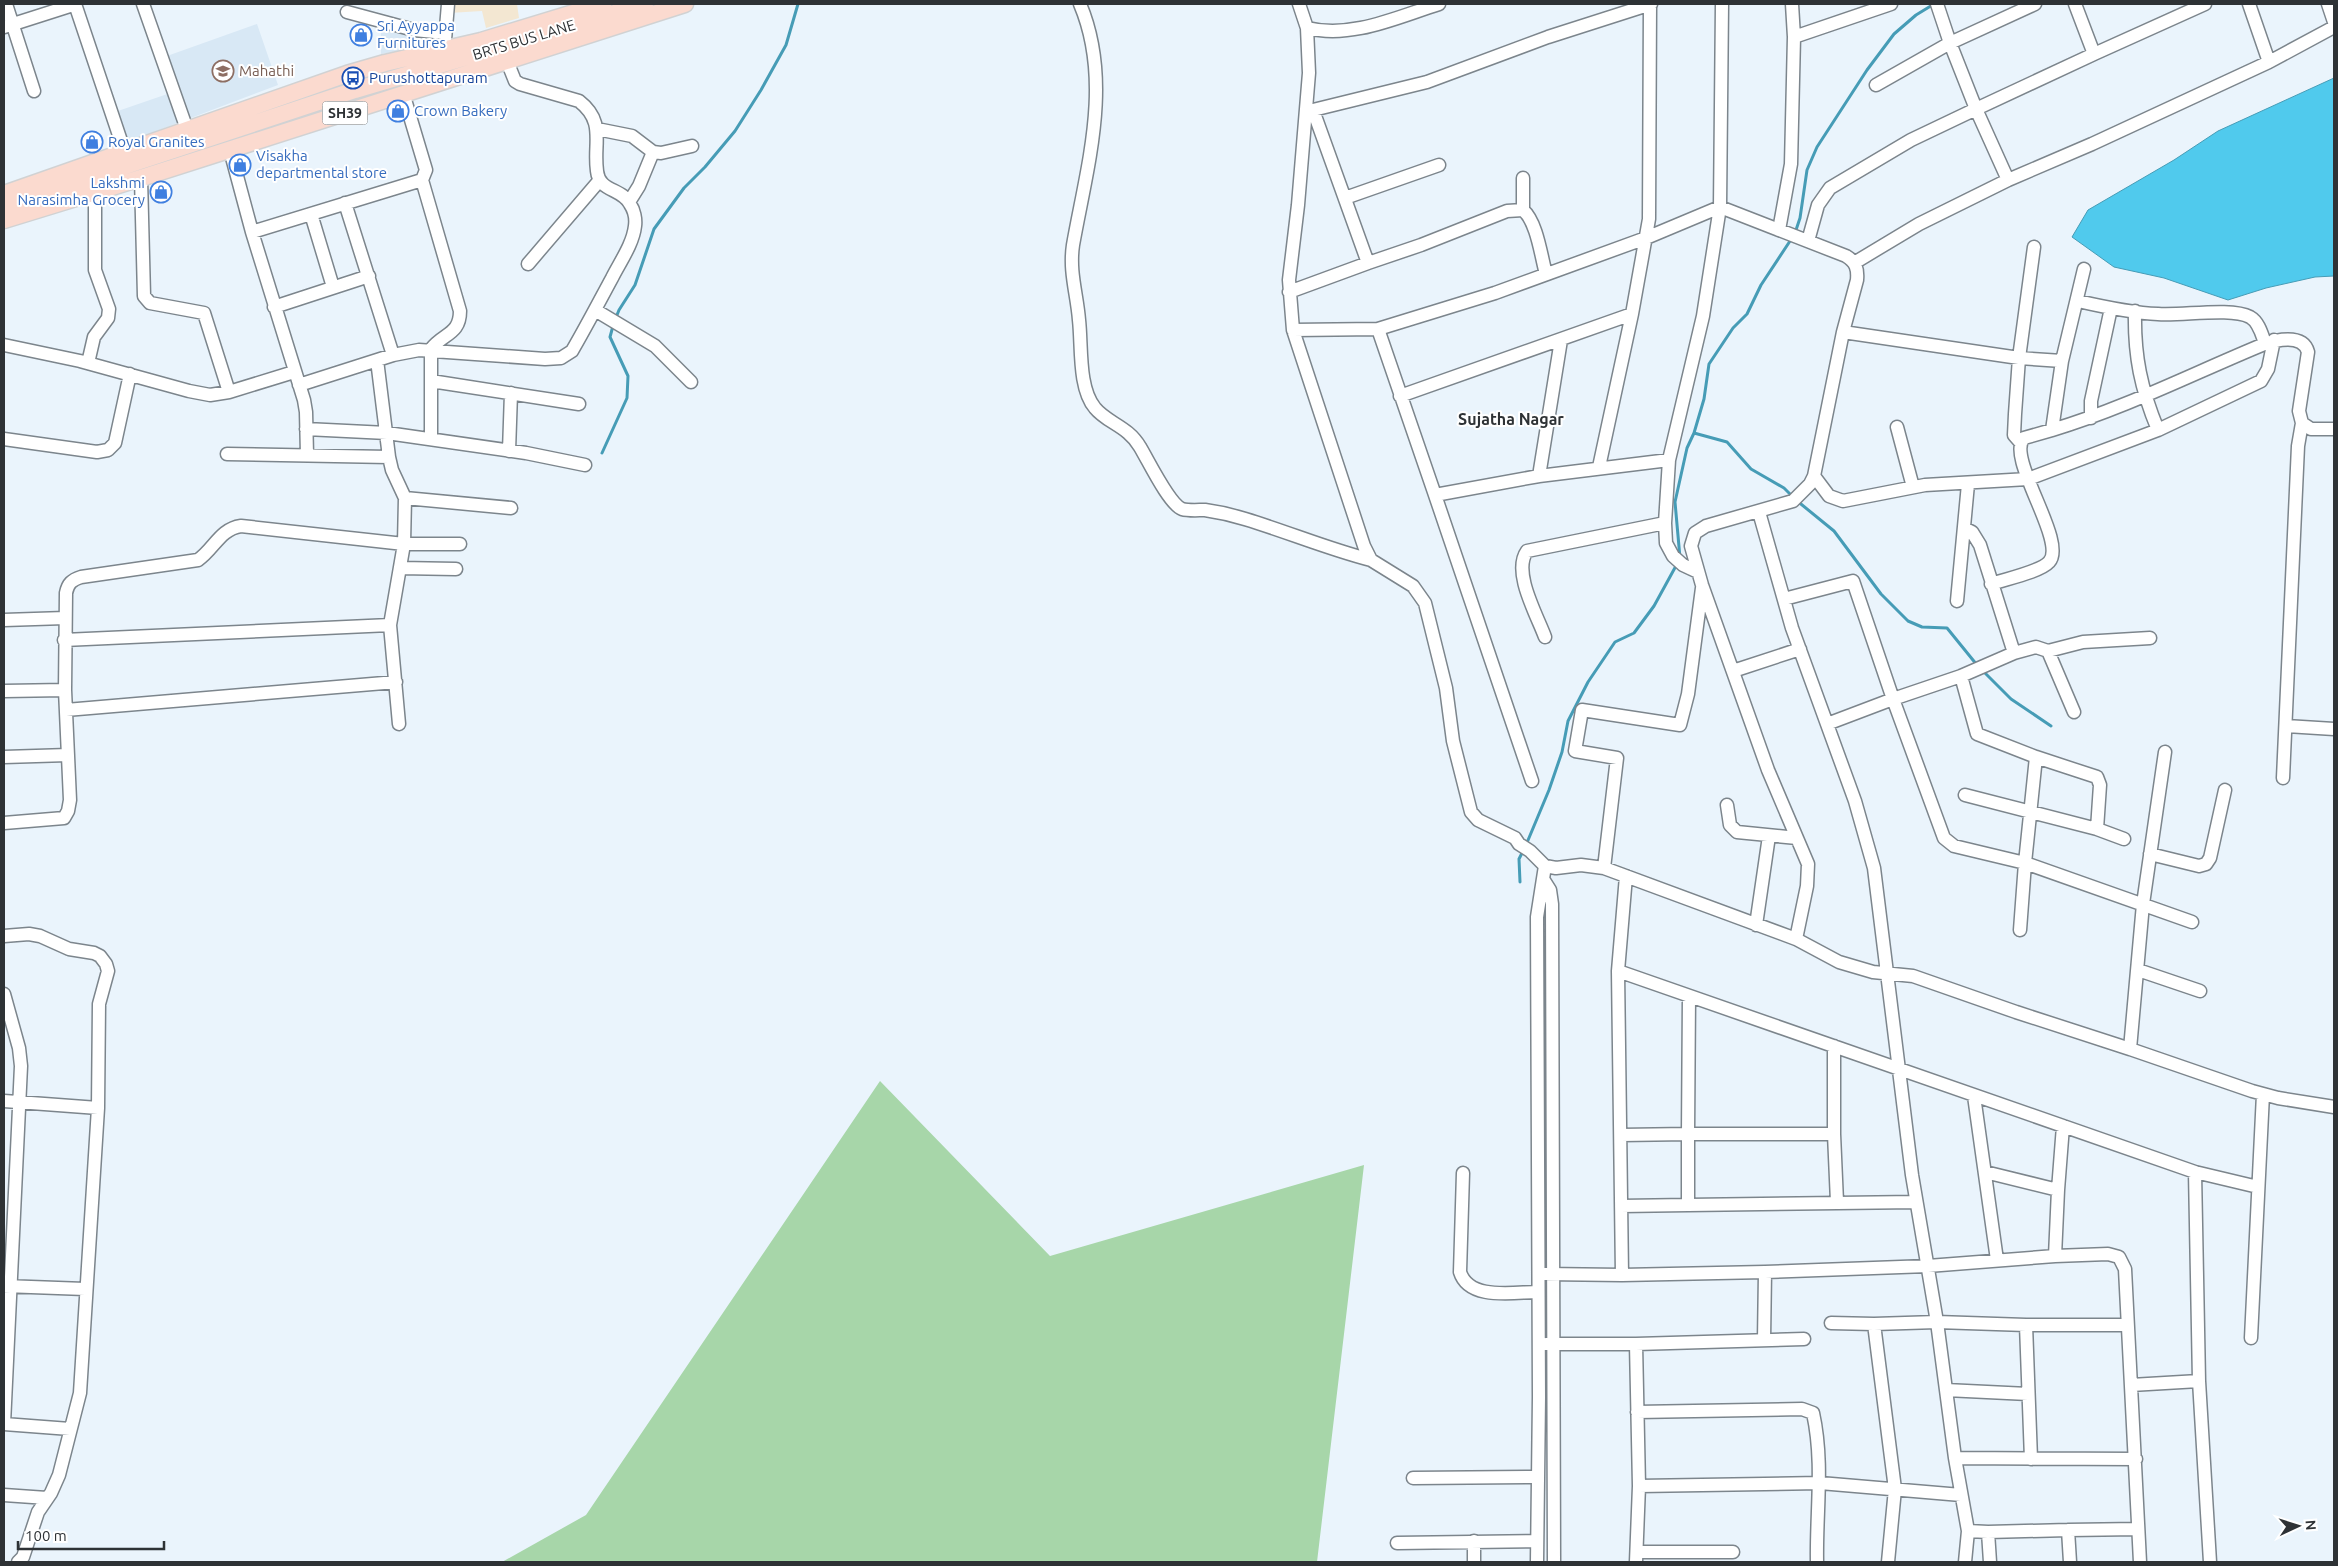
<svg xmlns="http://www.w3.org/2000/svg" width="2338" height="1566" font-family="Ubuntu,sans-serif">
<style>
.built{fill:#d8e8f5}
.medical{fill:#f3e7d2}
.green{fill:#a7d6a9}
.water{fill:#50caed;stroke:#469cb6}
.lines{fill:none;stroke-linecap:round;stroke-linejoin:round}
.stream{stroke:#469cb6;stroke-width:3}
.minor-casing{stroke:#7c858c;stroke-width:15}
.major-casing{stroke:#d1d2d3;stroke-width:19}
.minor{stroke:#fff;stroke-width:12}
.major{stroke:#fbdacf;stroke-width:16}
.labels{text-anchor:middle;stroke-width:4;stroke-linejoin:round;paint-order:stroke}
.shield{fill:#fff;stroke:#6d7072;stroke-width:1}
.shield-label{font-size:14px;font-weight:bold;fill:#2e3235}
.shop-label{font-size:15px;fill:#366cbe;stroke:#fff;text-anchor:start}
.street-label{font-size:15px;fill:#2e3235;stroke:#fff}
.education-label{font-size:15px;fill:#785e54;stroke:#fff;text-anchor:start}
.transit-label{font-size:15px;fill:#164399;stroke:#fff;text-anchor:start}
.neighbourhood-label{font-size:16px;font-weight:bold;fill:#2e3235;stroke:#fff}
</style>
<rect width="100%" height="100%" fill="#eaf4fc"/>
<!-- built -->
<path class="built" d="M381,23L433,37V45L381,54Z
M257,24L278,85L125,143L115,112L179,90L167,56Z"/>
<!-- medical -->
<path class="medical" d="M451,4H517L519,18L486,28L482,11L449,13Z"/>
<!-- green -->
<path class="green" d="M880,1081L1050,1256L1364,1165L1317,1562H502L586,1515Z"/>
<!-- water -->
<path class="water" d="M2334,78V276L2315,277L2266,288L2228,300L2164,278L2114,267L2072,237L2088,210L2174,160L2218,131Z"/>
<g class="lines">
<!-- stream -->
<path class="stream" d="M1795,233L1800,218L1807,170L1817,147L1867,70L1894,34L1916,15L1934,4
M615,320L619,310L635,285L654,229L684,188L705,167L735,131L761,90L786,45L798,4
M1694,433L1727,442L1751,469L1784,488L1792,496
M602,453L627,398L628,376L610,337L613,326
M1796,500L1834,531L1881,594L1908,621L1922,627L1947,628L1977,665
M1680,558L1675,502L1687,448L1694,433L1704,399L1709,364L1733,328L1747,314L1761,285L1792,238
M1983,671L2011,699L2051,726
M1526,845L1549,790L1562,752L1568,721L1588,682L1615,642L1634,633L1654,606L1677,564
M1520,882L1519,859L1523,851"/>
<!-- minor casing -->
<g class="minor-casing">
<path id="minor" d="M6,4L34,91
M75,4L125,153
M143,4L190,138
M1080,4C1113,82 1087,166 1073,245C1069,272 1077,294 1079,320C1082,346 1078,388 1095,408C1107,423 1128,426 1140,447C1148,460 1169,504 1182,509C1189,511 1198,510 1205,510C1219,512 1232,515 1245,519C1288,532 1328,549 1371,560
M1792,4L1794,37L1891,4
M2328,4L2334,22
M347,12L414,30L445,33
M4,27L76,4
M1307,28C1352,39 1397,17 1439,4
M445,40L448,4
M2094,54L2205,4
M2269,62L2334,27
M1876,85L1950,43L2035,4
M1313,110L1427,82L1548,37L1651,4
M1306,112L1313,110L1368,263L1421,245L1507,211L1523,210C1537,222 1541,256 1546,274
M597,129L632,136L653,152L661,153L692,146
M230,150L252,232L304,400L306,412L307,455
M141,178L144,296L150,303L204,313L229,392
M422,180L460,311C460,335 443,333 431,349V439
M2008,180L1976,109L2094,54L2075,4
M1345,198L1439,165
M629,202L639,186L653,152
M345,203L393,355
M1523,210V178
M311,214L333,287
M1779,230L1791,164L1794,37
M252,232L422,180L426,170L403,93
M1808,241L1818,205L1830,188L1911,140L1976,109L1950,43L1937,4
M1854,263L1919,224L2008,180L2092,144L2269,62L2249,4
M528,264L599,181
M1289,292L1368,263
M2078,301C2104,307 2131,313 2158,314C2182,316 2231,307 2250,317C2259,322 2262,335 2265,343
M274,307L369,276
M595,310L655,346L691,382
M2135,311C2134,356 2141,389 2158,430
M1378,329L1435,495L1539,476L1669,460
M1293,330L1289,280L1298,205L1309,73L1307,28L1299,4
M1843,332L2019,358L2062,361L2052,430C2125,408 2192,374 2262,345C2275,340 2303,333 2308,352L2299,411L2302,423L2311,429H2334
M4,345L80,361L189,391L210,395L229,392L294,372
M377,360L389,457L392,470L405,498L404,544L390,625L399,724
M2062,361L2084,269
M88,363L94,337L108,318L109,309L95,270V192
M431,381L579,404
M299,385L393,355L419,350L545,359L561,358L572,351C586,327 599,302 612,278C620,262 633,244 635,226C636,219 634,210 630,204C622,188 599,192 597,171C593,143 606,122 579,101L520,84L515,81L507,61
M1400,396L1632,314
M2091,418V401L2111,308
M1897,427L1913,487
M306,429L387,433L526,453L585,465
M4,439L97,452L108,450L115,443L130,374
M2021,443L2014,435L2015,414L2019,358L2034,247
M509,451L511,393
M227,454L389,457
M1599,467L1632,314L1649,219L1650,4
M1539,476L1561,340
M1814,476L1829,496L1843,501L1925,485L2028,479L2158,430L2261,381L2268,369L2274,340
M1435,495L1532,781
M405,498L511,508
M1759,512L1792,628L1855,801L1874,868L1912,1175L1937,1322L1955,1458L1968,1531L1965,1562
M1964,528L1972,532L1980,545L2014,653L1961,676L1893,699L1944,838L1954,846L2025,863L2192,922
M400,568L456,569
M1698,572L1683,565L1673,556L1666,543L1665,523L1669,460L1703,316L1720,207L1722,4
M1991,584C2005,579 2040,572 2049,562C2068,542 2005,457 2024,438L2052,430
M1784,599L1853,581L1893,699L1827,724
M1957,601L1968,484
M4,620L65,618
M1545,637C1537,615 1512,572 1527,551L1665,523
M64,640L390,625
M2048,651L2083,642L2150,638
M2014,653L2036,647L2048,651L2074,712
M1733,671L1800,649
M1961,676L1977,734L2036,757L2097,777L2100,785L2097,829
M65,690L66,593C68,583 72,580 81,577L198,560C214,549 220,529 241,526L404,544H460
M4,691L65,690L70,800L68,811L64,818L4,823
M66,710L396,682
M2286,726L2334,729
M4,757L68,755
M2283,778L2298,446L2302,423
M1965,795L2097,829L2124,839
M1727,805L1730,825L1737,832L1797,838
M2150,854L2199,866L2206,864L2210,858L2225,790
M1604,868L1617,758L1575,751L1582,710L1680,725L1688,694L1702,588
M1543,879L1550,890L1552,904L1554,1562
M1756,925L1769,836
M2020,930L2025,863L2036,757
M4,936L29,934L40,936L69,949L94,953L100,956L106,964L108,971L99,1004L98,1108L80,1393L59,1475L51,1493L38,1512L23,1557L18,1562
M1796,939L1807,886L1808,864L1768,770L1702,585L1691,546L1695,533L1706,526L1793,501L1810,484L1814,476L1843,332L1857,280C1858,269 1856,262 1846,256L1720,207L1646,238L1495,293L1378,329L1293,330L1364,546L1371,560L1413,586L1425,603L1446,688L1453,741L1471,812L1478,820L1515,838L1519,844L1530,851L1545,866L1556,868L1581,865L1604,868L1796,939L1839,962L1873,972L1913,976L2016,1012L2130,1049L2143,904L2165,752
M2138,970L2200,991
M1618,971L2195,1172L2199,1381L2210,1562
M4,994L19,1048L21,1066L4,1424
M1834,1046V1134L1837,1202
M2130,1049L2252,1091L2278,1098L2334,1107
M1974,1096L1997,1260
M4,1101L98,1108
M1621,1135L1688,1134L1689,996
M1985,1172L2058,1190L2055,1256
M2195,1172L2258,1187
M1463,1173L1460,1272C1469,1301 1514,1292 1538,1292
M2058,1190L2063,1126
M1688,1205L1916,1202
M1621,1206L1688,1205V1134H1834
M1545,1274L1622,1275L1618,971L1626,876
M1622,1275L1765,1272L1928,1266L2055,1256L2108,1254L2119,1257L2125,1269L2140,1562
M4,1286L85,1289
M1831,1323L1874,1324L1937,1322L2026,1325
M1874,1324L1895,1489L1888,1562
M2251,1338L2263,1094
M1764,1340L1765,1272
M1546,1344H1636L1804,1339
M1636,1344L1639,1486L1636,1562
M2131,1385L2199,1381
M1946,1390L2028,1394
M1637,1412L1802,1409L1813,1413C1824,1463 1816,1512 1817,1562
M4,1424L70,1429
M1955,1458L2136,1459
M2031,1459L2026,1325H2127
M1413,1478L1537,1477
M1639,1486L1820,1483L1961,1495
M4,1495L47,1498
M1968,1531L1988,1532L1990,1562
M1988,1532L2068,1530
M1397,1543L1537,1541
M1637,1552H1733
M1474,1562V1541
M1537,1562L1539,1397L1537,917L1545,866
M2070,1562L2068,1530L2138,1529"/>
</g>
<!-- major casing -->
<g class="major-casing">
<path id="major" d="M4,194L347,74L385,63L481,41L603,4
M4,206L355,90L645,4
M4,220L141,178L685,4"/>
</g>
<!-- minor -->
<use href="#minor" class="minor"/>
<!-- major -->
<use href="#major" class="major"/>
</g>
<!-- icons -->
<defs>
<g id="shop-ring" transform="scale(1.125)"><circle r="9.5" fill="#fff" stroke="#3f7fe0" stroke-width="1.5"/><path d="M-5-2.5h2.3a2.7 3.5 0 0 1 5.4 0H5L5.5 6h-11ZM-1.5-2.5h3a1.5 2.3 0 0 0-3 0Z" fill="#3f7fe0"/></g>
<g id="school-ring" transform="scale(1.125)"><circle r="9.5" fill="#fff" stroke="#8d6e63" stroke-width="1.5"/><path d="M0-5L7-2L0 1L-7-2ZM-4 1L0 2.5L4 1V4Q0 6-4 4Z" fill="#8d6e63"/></g>
<g id="bus-ring" transform="scale(1.125)"><circle r="9.5" fill="#fff" stroke="#1a4fb4" stroke-width="1.5"/><path d="M-5-6H5V4H4V6H2V4H-2V6H-4V4H-5ZM-3.5-4V0h7V-4ZM-3.5 1.2v1.5H-2V1.2ZM2 1.2v1.5H3.5V1.2Z" fill="#1a4fb4"/></g>
</defs>
<g fill-rule="evenodd">
<use href="#shop-ring" x="361" y="35"/>
<use href="#school-ring" x="223" y="71"/>
<use href="#bus-ring" x="353" y="78"/>
<use href="#shop-ring" x="398" y="111"/>
<use href="#shop-ring" x="92" y="142"/>
<use href="#shop-ring" x="240" y="165"/>
<use href="#shop-ring" x="161" y="192"/>
</g>
<g class="labels">
<!-- shield labels -->
<rect class="shield" x="322.5" y="101.5" width="45" height="23" rx="4"/>
<g class="shield-label">
<text x="345" y="118">SH39</text>
</g>
<!-- shop labels -->
<g class="shop-label">
<text x="377" y="31">Sri Ayyappa<tspan x="377" dy="17">Furnitures</tspan></text>
<text x="414" y="116">Crown Bakery</text>
<text x="108" y="147">Royal Granites</text>
<text x="256" y="161">Visakha<tspan x="256" dy="17">departmental store</tspan></text>
<text x="145" y="188" text-anchor="end">Lakshmi<tspan x="145" dy="17">Narasimha Grocery</tspan></text>
</g>
<!-- street labels -->
<g class="street-label">
<text transform="translate(524 40) rotate(-17)" y="5">BRTS BUS LANE</text>
</g>
<!-- education labels -->
<g class="education-label">
<text x="239" y="76">Mahathi</text>
</g>
<!-- transit labels -->
<g class="transit-label">
<text x="369" y="83">Purushottapuram</text>
</g>
<!-- neighbourhood labels -->
<g class="neighbourhood-label">
<text x="1511" y="425">Sujatha Nagar</text>
</g>
</g>
<!-- border -->
<rect width="2338" height="1566" fill="none" stroke="#2e3235" stroke-width="10"/>
<!-- north arrow -->
<g transform="translate(2298 1526) rotate(86)" stroke="#ffffff" stroke-width="4" paint-order="stroke">
<path d="M0-4L9 19L0 12L-9 19Z" fill="#2e3235"/>
<text y="-8" font-size="14" font-weight="bold" text-anchor="middle" fill="#2e3235">N</text>
</g>
<!-- scale -->
<path d="M18 1541v8h146v-8" fill="none" stroke="#2e3235" stroke-width="2.5"/>
<text x="25" y="1541" font-size="15" fill="#2e3235" stroke="#ffffff" stroke-width="4" paint-order="stroke">100 m</text>
</svg>
